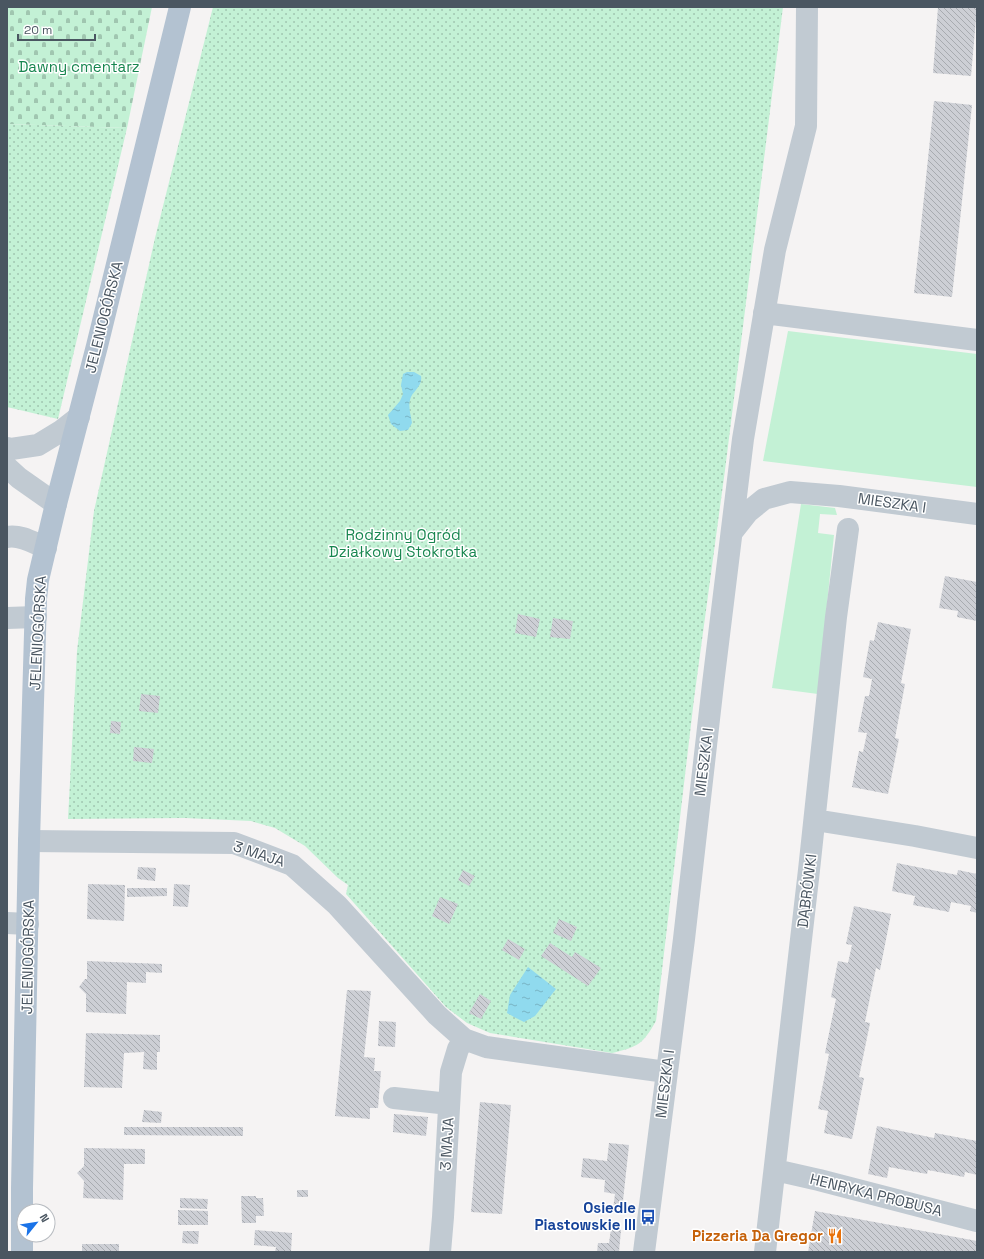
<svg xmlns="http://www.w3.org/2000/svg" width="984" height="1259" font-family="'Space Grotesk',sans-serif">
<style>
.green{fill:#c3f1d5}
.cemetery{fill:url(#cemetery-stones)}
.garden{fill:url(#garden-dots)}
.water{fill:url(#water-ripples)}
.building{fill:url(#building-back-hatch)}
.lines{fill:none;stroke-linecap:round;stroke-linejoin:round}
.minor{stroke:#c1cad2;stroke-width:22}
.major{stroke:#b3c2d1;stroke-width:22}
.labels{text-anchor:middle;stroke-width:3;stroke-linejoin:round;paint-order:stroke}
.park-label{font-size:15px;fill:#17864f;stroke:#fff}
.street-label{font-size:15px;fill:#4a5661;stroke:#fff}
.transit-label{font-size:15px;font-weight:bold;fill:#164399;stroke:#fff;text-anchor:end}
.food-label{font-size:15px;font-weight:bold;fill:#c56008;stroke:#fff;text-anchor:end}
</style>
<defs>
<pattern id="cemetery-stones" width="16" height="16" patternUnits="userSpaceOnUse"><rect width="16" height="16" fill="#c3f1d5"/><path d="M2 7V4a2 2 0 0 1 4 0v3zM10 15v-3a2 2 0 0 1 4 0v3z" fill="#a0c6b0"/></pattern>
<pattern id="garden-dots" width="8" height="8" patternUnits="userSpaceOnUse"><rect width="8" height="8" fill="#c3f1d5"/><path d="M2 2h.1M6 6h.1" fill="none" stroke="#a0c6b0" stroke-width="1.8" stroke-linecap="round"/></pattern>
<pattern id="water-ripples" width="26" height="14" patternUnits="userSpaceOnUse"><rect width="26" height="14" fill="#90daee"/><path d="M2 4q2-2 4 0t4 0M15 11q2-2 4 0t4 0" fill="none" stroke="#78b4c4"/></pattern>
<pattern id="building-back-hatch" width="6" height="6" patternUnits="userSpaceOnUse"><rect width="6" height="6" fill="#cdcfd5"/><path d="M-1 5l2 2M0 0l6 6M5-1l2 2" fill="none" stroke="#a8abb0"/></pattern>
</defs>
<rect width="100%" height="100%" fill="#f5f3f3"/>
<!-- green -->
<path class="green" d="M788,331L977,354V487L763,461Z
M801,504L835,508L837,515L820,514L818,533L834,535L818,694L772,688Z"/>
<!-- cemetery -->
<path class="cemetery" d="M7,7H152L127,128L7,124Z"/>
<!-- garden -->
<path class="garden" d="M213,7H783L725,470L694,699L656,1021C643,1044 638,1047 612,1053L490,1033L467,1023L446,1007L346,894L348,885L338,878L305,846L275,828L251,821L185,818L68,819L77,651L94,511L155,238Z
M7,124L127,128L58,419L7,407Z"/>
<!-- water -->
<path class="water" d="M407,372H414L421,376C423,387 412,391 410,400C408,407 411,416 412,423L408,430L400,431L391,424L388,415L400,401L403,394L401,385L403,374Z
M528,967L556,989L535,1016L524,1022L514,1017L507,1013L510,995Z"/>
<!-- building -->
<path class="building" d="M938,7H977L971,76L933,73Z
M934,101L972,105L952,297L914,293Z
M945,576L977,582V621L957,617L958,611L939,608Z
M518,614L540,619L536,637L515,633Z
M553,618L573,621L570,639L550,637Z
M878,622L911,629L901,683L905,684L895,738L899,739L888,794L852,787L859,751L863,752L867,733L858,732L865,696H869L872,679L863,677L870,640L874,641Z
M141,694L160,696L158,713L139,711Z
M111,721L121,722L120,734L110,733Z
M134,747L154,749L152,763L133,761Z
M897,863L957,875L958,870L977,874V913L970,911L971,906L951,902L949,912L913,905L915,896L892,891Z
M138,867L156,868L155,881L137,879Z
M463,870L475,876L469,886L458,880Z
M88,884L125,885L124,921L87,919Z
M174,884L190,885L188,907L173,906Z
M127,888H167V896L127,897Z
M440,897L458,904L449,924L432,916Z
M854,906L891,914L880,970L876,968L865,1022L870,1023L859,1077L864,1078L852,1139L824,1133L828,1111L818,1109L829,1054L825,1053L836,999L831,997L838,961L848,963L852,945L846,944Z
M559,919L577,927L571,941L553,933Z
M508,939L525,949L519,960L502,950Z
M550,943L572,957L575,952L601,968L588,986L541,956Z
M87,961L162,964V973L146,972V983L127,982L126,1014L86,1012V994L79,987L85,979H87Z
M347,990L371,991L364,1057L375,1058L374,1071H381L378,1108H370V1119L335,1116Z
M480,994L491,1001L481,1019L469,1013Z
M379,1021L396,1022L395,1047L378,1046Z
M86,1033L160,1035V1052H157V1070L143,1069L144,1052L124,1053L122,1088L84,1087Z
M480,1102L511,1105L502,1214L471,1212Z
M144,1110L162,1112L161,1123L142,1122Z
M394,1114L428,1117L426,1136L393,1132Z
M877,1126L934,1138L935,1133L977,1141V1175L965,1172L964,1177L928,1170L927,1174L889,1167L887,1178L868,1174Z
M124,1127H243V1136L124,1135Z
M609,1143L629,1145L622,1210L613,1209L615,1194L604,1192L605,1180L581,1177L583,1158L607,1161Z
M84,1148L145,1149V1164H124L123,1200L83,1198L84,1181L77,1173L84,1166Z
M297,1190H308V1197H297Z
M241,1196H256V1198H263L264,1216H256V1223H242Z
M180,1198L208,1199L207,1209L180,1208Z
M178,1210L208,1211V1225H178Z
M815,1211L977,1241V1252H808Z
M611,1229L621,1230L619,1252H597L598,1243H609Z
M255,1230L292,1233L291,1252H275L276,1247L254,1245Z
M183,1231H199L198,1244L182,1243Z
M82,1244H119V1252H82Z"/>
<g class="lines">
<!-- minor -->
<path class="minor" d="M764,313L977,340
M7,448L11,449L38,445L61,431L79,417
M7,467L19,478L56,504
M733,531L748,512L764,499L790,492L839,496L977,514
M7,537C20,534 34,543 46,548
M7,618L36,617
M815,820L915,836L977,848
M29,841L234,843L292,865L337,905L437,1015L464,1039L486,1047L666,1072
M7,923L28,924
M394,1098L449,1104
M775,1170L819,1180L977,1221
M440,1252L443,1217L451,1072L458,1049L464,1039
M644,1252L684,939L713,684L743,439L775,250L806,126L807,7
M765,1252L809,870L836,617L848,529"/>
<!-- major -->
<path class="major" d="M22,1252V1188L29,841L36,599L38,580L56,504L97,346L180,7"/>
</g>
<!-- icons -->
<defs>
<g id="bus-bare" transform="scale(1.2)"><path d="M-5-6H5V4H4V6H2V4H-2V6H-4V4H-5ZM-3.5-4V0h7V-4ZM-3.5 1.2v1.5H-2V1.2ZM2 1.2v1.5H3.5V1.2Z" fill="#1a4fb4" stroke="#fff" stroke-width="2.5" paint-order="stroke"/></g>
<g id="restaurant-bare" transform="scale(1.2)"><path d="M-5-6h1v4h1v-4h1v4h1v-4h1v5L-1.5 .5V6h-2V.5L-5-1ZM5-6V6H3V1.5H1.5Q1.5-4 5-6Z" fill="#e8710a" stroke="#fff" stroke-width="2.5" paint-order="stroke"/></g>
</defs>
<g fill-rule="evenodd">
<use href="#bus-bare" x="648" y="1217"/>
<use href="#restaurant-bare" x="835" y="1236"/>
</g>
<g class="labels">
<!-- park labels -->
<g class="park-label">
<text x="79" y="72">Dawny cmentarz</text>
<text x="403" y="540">Rodzinny Ogród<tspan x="403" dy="17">Działkowy Stokrotka</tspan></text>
</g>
<!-- street labels -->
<g class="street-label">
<text transform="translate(104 317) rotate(-76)" y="5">JELENIOGÓRSKA</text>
<text transform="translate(892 503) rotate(8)" y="5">MIESZKA I</text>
<text transform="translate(38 633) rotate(-87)" y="5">JELENIOGÓRSKA</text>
<text transform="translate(704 762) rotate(-83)" y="5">MIESZKA I</text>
<text transform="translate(259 854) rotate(18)" y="5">3 MAJA</text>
<text transform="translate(807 891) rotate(-83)" y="5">DĄBRÓWKI</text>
<text transform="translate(28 957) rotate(-89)" y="5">JELENIOGÓRSKA</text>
<text transform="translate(665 1084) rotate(-83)" y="5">MIESZKA I</text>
<text transform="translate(447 1144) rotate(-87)" y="5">3 MAJA</text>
<text transform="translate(876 1195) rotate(14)" y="5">HENRYKA PROBUSA</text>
</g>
<!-- transit labels -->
<g class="transit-label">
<text x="636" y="1213">Osiedle<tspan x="636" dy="17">Piastowskie III</tspan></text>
</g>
<!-- food labels -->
<g class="food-label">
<text x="823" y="1241">Pizzeria Da Gregor</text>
</g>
</g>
<!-- border -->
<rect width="984" height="1259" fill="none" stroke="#4a5661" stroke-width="16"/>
<!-- north arrow -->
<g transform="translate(36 1223) rotate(60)"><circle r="19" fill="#ffffff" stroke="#b7bbc0"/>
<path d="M0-3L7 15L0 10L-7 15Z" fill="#1a73e8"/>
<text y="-6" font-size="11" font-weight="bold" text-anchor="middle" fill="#4a5661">N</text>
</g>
<!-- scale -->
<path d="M18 34v6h77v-6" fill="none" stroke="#4a5661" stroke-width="2"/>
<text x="24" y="34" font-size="12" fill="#4a5661" stroke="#ffffff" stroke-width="3" paint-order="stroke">20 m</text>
</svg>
